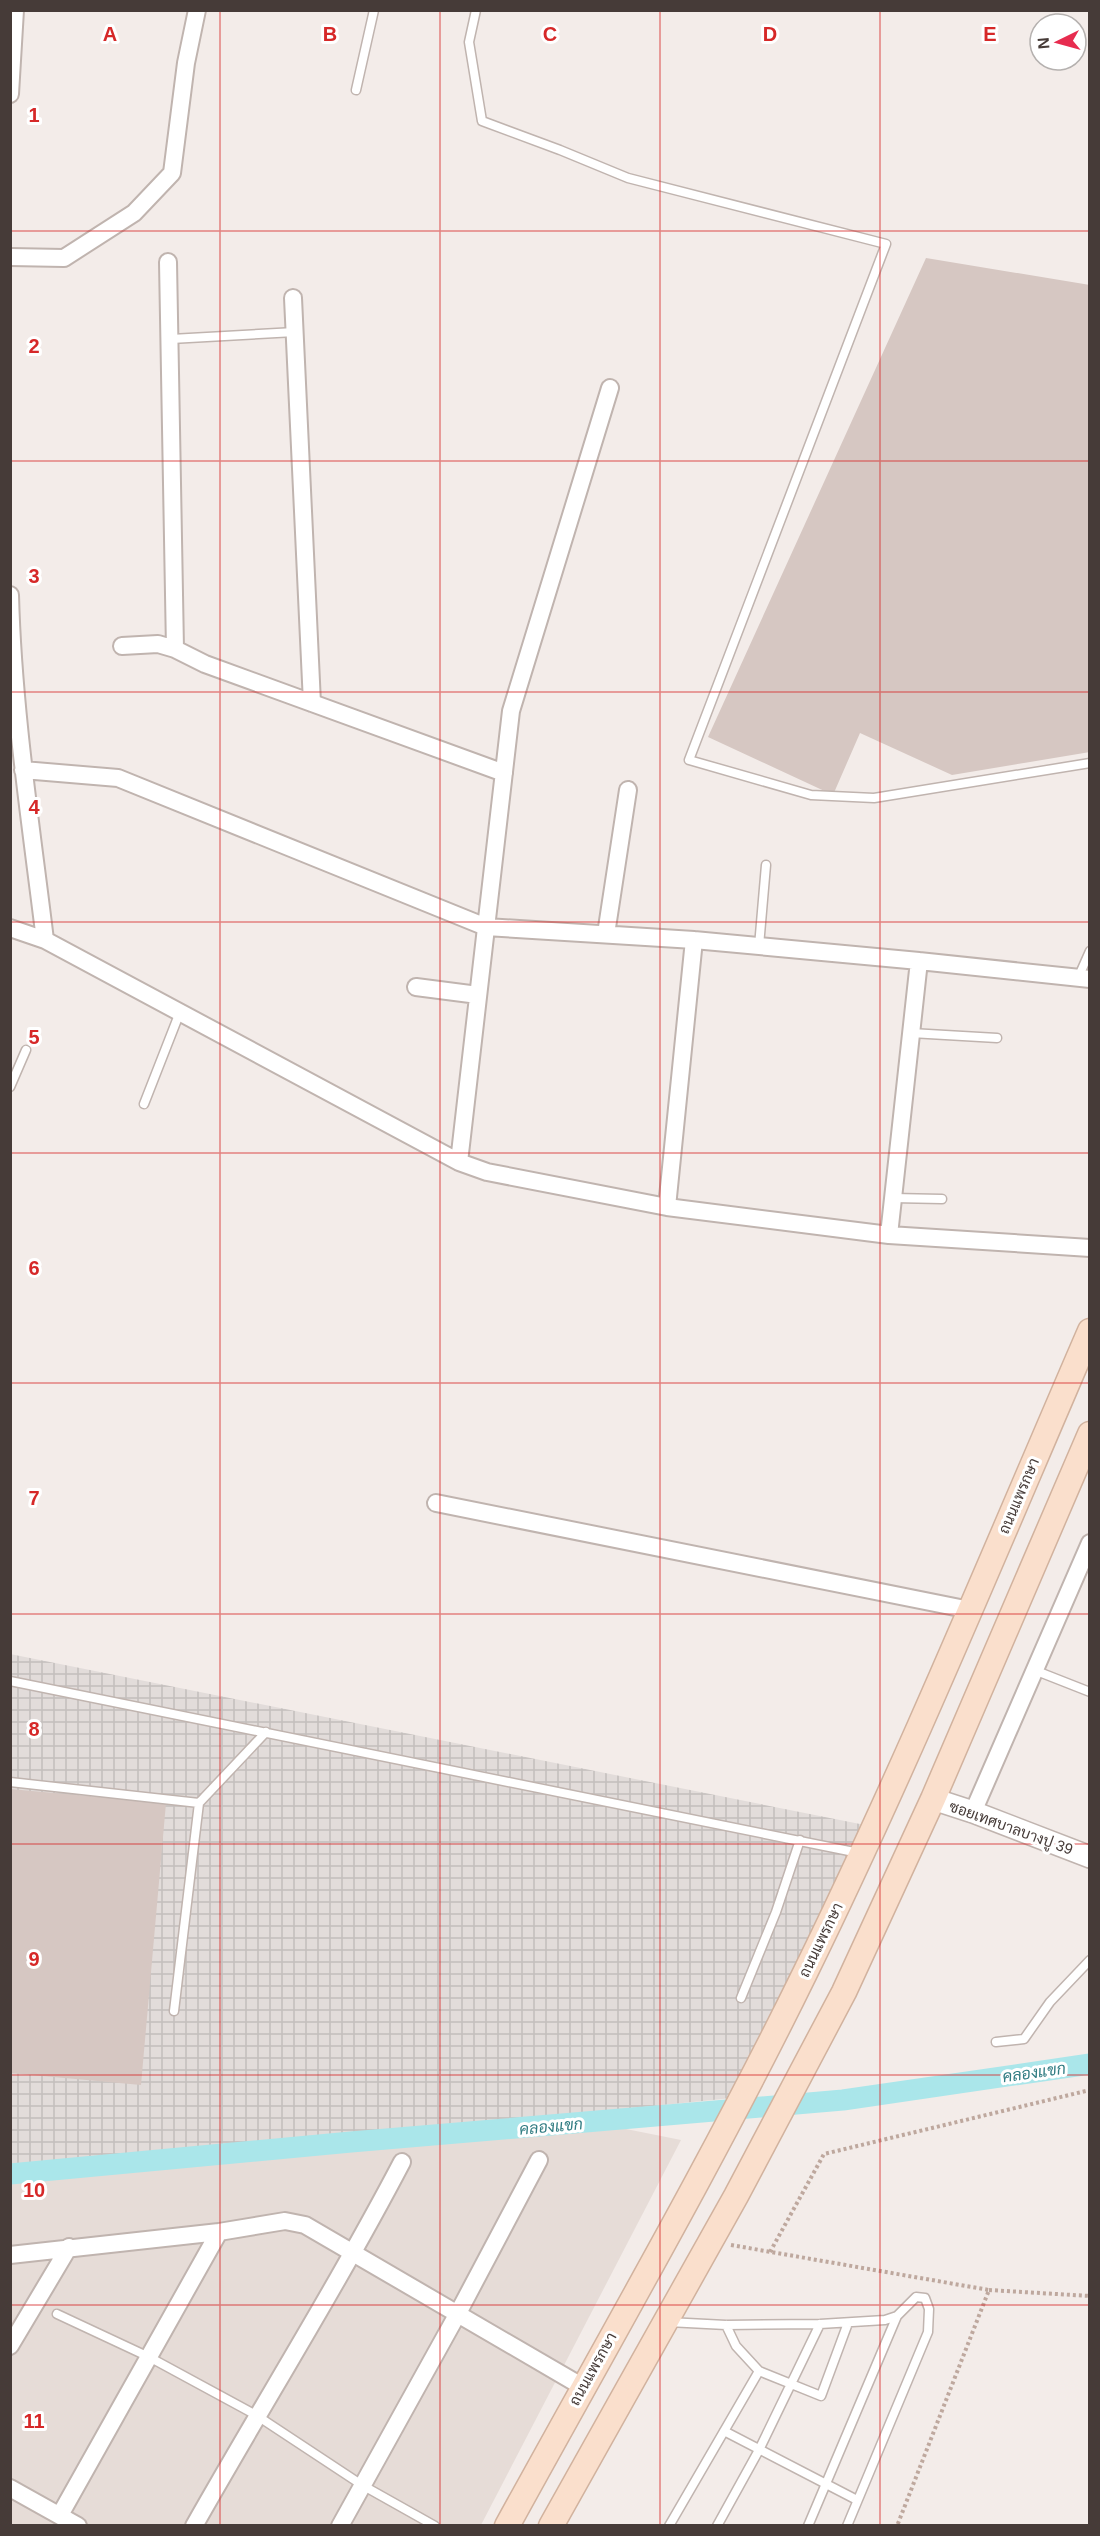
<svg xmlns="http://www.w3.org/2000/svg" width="1100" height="2536" font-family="Helvetica,Sarabun,sans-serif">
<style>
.residential{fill:#e6dcd7}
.industrial{fill:url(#industrial-grid)}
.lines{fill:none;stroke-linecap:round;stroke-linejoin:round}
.canal{stroke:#aae6ea;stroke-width:21}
.building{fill:#d6c7c2}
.service-casing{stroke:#c0b4af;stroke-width:11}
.minor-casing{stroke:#c0b4af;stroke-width:20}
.tertiary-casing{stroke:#c0b4af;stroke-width:24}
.secondary-casing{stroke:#d1b29e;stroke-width:27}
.path{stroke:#bea89e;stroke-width:4;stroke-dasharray:3 3;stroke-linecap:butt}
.service{stroke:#fff;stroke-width:8}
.minor{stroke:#fff;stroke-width:16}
.tertiary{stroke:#fff;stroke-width:21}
.secondary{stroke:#fadfcc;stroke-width:24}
.grid{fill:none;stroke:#d62828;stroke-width:1.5;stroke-opacity:0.55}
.labels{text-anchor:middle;stroke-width:6;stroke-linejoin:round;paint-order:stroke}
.street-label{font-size:15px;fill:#463b38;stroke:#fff}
.water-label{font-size:16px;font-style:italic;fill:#307c82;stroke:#fff}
.grid-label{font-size:20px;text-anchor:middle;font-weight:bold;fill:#d62828;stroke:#fff;stroke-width:6;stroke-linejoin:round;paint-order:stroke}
</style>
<defs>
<pattern id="industrial-grid" width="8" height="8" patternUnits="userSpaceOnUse" patternTransform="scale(1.5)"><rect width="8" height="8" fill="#e2dcda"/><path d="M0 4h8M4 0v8" fill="none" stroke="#c3bebc"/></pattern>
</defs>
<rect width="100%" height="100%" fill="#f3ece9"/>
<!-- residential -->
<path class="residential" d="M596,2123L681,2140L481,2525H11L10,2179Z"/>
<!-- industrial -->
<path class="industrial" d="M10,1654L865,1825L732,2098L11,2171Z"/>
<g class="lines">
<!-- canal -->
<path class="canal" d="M10,2174L351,2142L843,2100L1090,2064"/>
</g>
<!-- building -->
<path class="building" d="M926,258L1090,285V752L952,775L860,733L833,795L708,737Z
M10,1789L166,1803L141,2085L10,2073Z"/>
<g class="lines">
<!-- service casing -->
<g class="service-casing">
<path id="service" d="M476,10L469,42L482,121L560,150L628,178L886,244L689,760L811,795L874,798L1090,763
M356,90L374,10
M171,339L295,332
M759,946L766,865
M1078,978L1090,951
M911,1033L997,1038
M10,1087L26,1050
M144,1104L180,1012
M893,1198L942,1199
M1034,1670L1090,1692
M10,1681L859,1853
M10,1782L199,1803
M741,1998L776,1912L800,1840
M174,2011L199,1803L266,1732
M996,2042L1024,2039L1050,2002L1090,1960
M57,2314L149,2357L256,2415L362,2485L435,2526
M668,2322L726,2325L820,2324L885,2320L897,2316L916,2297L925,2298L929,2309L928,2332L847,2526
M726,2325L736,2346L759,2371L821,2396L848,2323
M724,2431L857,2500
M669,2526L759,2371
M717,2526L759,2450L820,2324
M808,2526L897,2316"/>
</g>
<!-- minor casing -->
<g class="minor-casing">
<path id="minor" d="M10,94L15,10
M10,257L64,258L134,213L172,173L186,63L197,10
M168,262L175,649L205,664L504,773
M293,298L312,703
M10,595C13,710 31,825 45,940
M122,646L158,644L175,649
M23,770L118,778L486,927L694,940L919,961L1090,979
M10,928L45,940L459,1162L487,1172L667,1207L889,1235L1090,1248
M606,934L628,790
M416,987L478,995
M459,1162L511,711L610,388
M667,1207L694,940
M889,1235L919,961
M436,1503L970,1610
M973,1812L1090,1543
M10,2255L219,2232L285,2221L305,2225L583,2387
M10,2346L69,2247
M10,2488L78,2526
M60,2515L219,2232
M194,2526C263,2404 337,2286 402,2162
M340,2526L457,2315L539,2160"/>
</g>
<!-- tertiary casing -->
<g class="tertiary-casing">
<path id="tertiary" d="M933,1799L973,1812L1090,1857"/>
</g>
<!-- secondary casing -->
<g class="secondary-casing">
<path id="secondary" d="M507,2526C608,2342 713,2161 805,1973C908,1763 997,1546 1090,1331
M551,2526L736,2196L844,1992L933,1799L1090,1434"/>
</g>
<!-- path -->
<path class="path" d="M731,2245L989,2290L897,2526
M770,2252L824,2154L1090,2090
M989,2290L1090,2296"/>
<!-- service -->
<use href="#service" class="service"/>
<!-- minor -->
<use href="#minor" class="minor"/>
<!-- tertiary -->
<use href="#tertiary" class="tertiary"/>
<!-- secondary -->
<use href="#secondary" class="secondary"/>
</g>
<!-- grid -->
<path class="grid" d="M220,10V2526M440,10V2526M660,10V2526M880,10V2526M10,231H1090M10,461H1090M10,692H1090M10,922H1090M10,1153H1090M10,1383H1090M10,1614H1090M10,1844H1090M10,2075H1090M10,2305H1090"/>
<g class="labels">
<!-- street labels -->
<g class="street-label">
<text transform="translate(1019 1496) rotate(-67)" y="5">ถนนแพรกษา</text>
<text transform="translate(1011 1828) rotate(20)" y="5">ซอยเทศบาลบางปู 39</text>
<text transform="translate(821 1940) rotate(-64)" y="5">ถนนแพรกษา</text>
<text transform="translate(593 2369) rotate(-61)" y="5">ถนนแพรกษา</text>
</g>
<!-- water labels -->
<g class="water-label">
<text transform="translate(1034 2072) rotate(-8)" y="6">คลองแขก</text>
<text transform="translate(551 2126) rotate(-5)" y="6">คลองแขก</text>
</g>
</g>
<g class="grid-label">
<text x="110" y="41">A</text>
<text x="330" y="41">B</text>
<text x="550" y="41">C</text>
<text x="770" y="41">D</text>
<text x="990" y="41">E</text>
<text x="34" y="122">1</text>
<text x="34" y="353">2</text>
<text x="34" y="583">3</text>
<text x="34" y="814">4</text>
<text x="34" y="1044">5</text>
<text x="34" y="1275">6</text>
<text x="34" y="1505">7</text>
<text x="34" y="1736">8</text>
<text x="34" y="1966">9</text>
<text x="34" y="2197">10</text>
<text x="34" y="2428">11</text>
</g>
<!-- border -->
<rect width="1100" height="2536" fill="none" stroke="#463b38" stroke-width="24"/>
<!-- north arrow -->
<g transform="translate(1058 42) rotate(265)"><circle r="28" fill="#ffffff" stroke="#b5b1af" stroke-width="1.5"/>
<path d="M0-4.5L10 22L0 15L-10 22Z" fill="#e72c4f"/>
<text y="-9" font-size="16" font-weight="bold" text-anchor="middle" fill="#463b38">N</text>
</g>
</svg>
